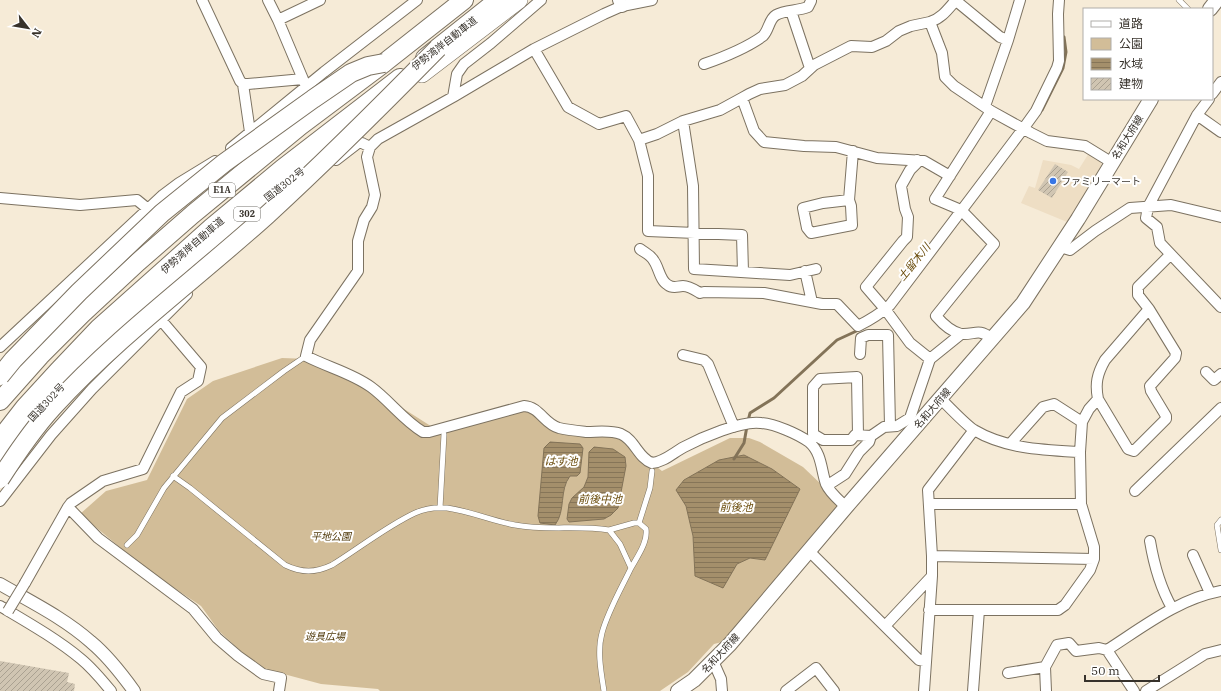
<svg xmlns="http://www.w3.org/2000/svg" width="1221" height="691" font-family="'IBM Plex Serif','Noto Sans JP',serif">
<style>
.built{fill:#eedec4}
.green{fill:#d2bd98}
.water{fill:url(#water-rules);stroke:#837358}
.lines{fill:none;stroke-linecap:round;stroke-linejoin:round}
.stream{stroke:#837358;stroke-width:3}
.building{fill:url(#building-hatch)}
.service-casing{stroke:#7c7261;stroke-width:6}
.minor-casing{stroke:#7c7261;stroke-width:12}
.tertiary-casing{stroke:#7c7261;stroke-width:14}
.secondary-casing{stroke:#7c7261;stroke-width:16}
.trunk-casing{stroke:#7c7261;stroke-width:18}
.motorway-casing{stroke:#7c7261;stroke-width:20}
.service{stroke:#fff;stroke-width:5}
.minor{stroke:#fff;stroke-width:10}
.tertiary{stroke:#fff;stroke-width:12}
.secondary{stroke:#fff;stroke-width:14}
.trunk{stroke:#fff;stroke-width:17}
.motorway{stroke:#fff;stroke-width:18}
.minor-bridge-casing{stroke:#7c7261;stroke-width:12;stroke-linecap:butt}
.motorway-bridge-casing{stroke:#7c7261;stroke-width:20;stroke-linecap:butt}
.minor-bridge{stroke:#fff;stroke-width:10}
.motorway-bridge{stroke:#fff;stroke-width:18}
.poi-dot{fill:#3876e5;stroke:#fff;stroke-width:1.5}
.labels{text-anchor:middle;stroke-width:4;stroke-linejoin:round;paint-order:stroke}
.shield{fill:#fff;stroke:#73706b;stroke-width:1}
.shield-label{font-size:9px;font-weight:bold;fill:#37322b}
.street-label{font-size:10px;fill:#37322b;stroke:#fff}
.poi-label{font-size:10px;fill:#37322b;stroke:#fff;text-anchor:start}
.park-label{font-size:10px;font-style:italic;fill:#4f3808;stroke:#fff}
.water-label{font-size:11px;font-style:italic;fill:#6c4e0e;stroke:#fff}
</style>
<defs>
<pattern id="water-rules" width="6" height="5" patternUnits="userSpaceOnUse"><rect width="6" height="5" fill="#a48f6b"/><path d="M0 2.5h6" fill="none" stroke="#867558"/></pattern>
<pattern id="building-hatch" width="6" height="6" patternUnits="userSpaceOnUse"><rect width="6" height="6" fill="#d0c5b2"/><path d="M-1 1l2-2M0 6l6-6M5 7l2-2" fill="none" stroke="#aaa191"/></pattern>
</defs>
<rect width="100%" height="100%" fill="#f6ebd7"/>
<!-- built -->
<path class="built" d="M1089,153L1101,162L1102,168L1067,222L1021,203L1029,186L1035,188L1043,160L1071,165L1079,169Z"/>
<!-- green -->
<path class="green" d="M282,358L309,359L352,376L437,430L509,411L534,412L562,426L614,434L662,471L730,438H749L760,442L803,467L843,505L726,641L714,644L688,672L660,691H380L378,689L321,684L265,669L244,654L219,631L201,606L146,569L80,514L106,491L147,480L187,399L213,381Z"/>
<!-- water -->
<path class="water" d="M550,442L580,444L583,448L580,473L577,476H570C559,490 566,511 555,525L540,523L538,516L544,448Z
M594,447L613,449L625,457L626,466L618,508L611,515L604,519L569,522L567,519L569,504L572,498L584,487L588,477L589,452Z
M744,455L772,469L800,489L765,560L750,558L737,564L723,588L695,576L693,536L686,506L676,490L684,480L719,460Z"/>
<g class="lines">
<!-- stream -->
<path class="stream" d="M1042,110L1063,68L1066,52L1064,37
M748,421L750,413L774,398L837,340L863,328
M734,459L744,443L747,426"/>
</g>
<!-- building -->
<path class="building" d="M1055,164L1068,172L1052,198L1038,190Z
M0,661L69,673L67,682L75,684L74,691H0Z"/>
<g class="lines">
<!-- service casing -->
<g class="service-casing">
<path id="service" d="M1179,0L1188,9
M173,476L190,488L285,565C302,573 315,573 332,565C358,549 387,526 415,513C424,509 437,507 447,508C470,511 492,521 515,525C546,531 578,525 609,530
M440,508L444,434
M1221,520L1217,525L1221,550
M127,545L137,535L164,488L222,418L284,371L306,356
M631,568L620,544L609,530L634,523H639
M604,691C601,672 597,651 602,633C608,611 621,589 631,568C637,557 648,542 646,529L639,523L650,488L652,471"/>
</g>
<!-- minor casing -->
<g class="minor-casing">
<path id="minor" d="M202,0L240,81L243,84H248L303,79
M268,0L278,20L320,0
M955,0L1000,37L1008,40
M956,0C948,9 942,18 930,22L942,53L945,77L954,86L991,111L1031,133L1047,141L1085,146L1111,162
M791,11L810,68
M278,20L305,84
M534,49L568,107L599,124L626,116L639,140L648,176V231L742,235L743,272
M704,64C724,57 745,49 763,36C769,30 769,19 776,15C785,10 798,11 808,7L811,1
M243,84L250,132
M1212,94L1221,82
M453,97L457,74L464,64L491,43L541,0
M742,98L754,131L764,142L804,146L836,147L877,158L924,161L950,176
M1209,99L1197,115L1148,207L1146,218L1157,227L1160,243L1221,307
M985,106L1008,40L1020,0
M1197,115L1221,132
M683,121L693,186L694,269L790,275L816,269
M639,140L657,134L683,121L720,110L742,98L749,94L760,89L785,85L802,76L814,65L851,46L872,47L886,41L899,31L911,26L930,22
M370,147L367,157L375,195L372,207L364,220L358,241V271L310,340L306,356C327,367 352,373 371,387C389,400 403,420 423,432H429L524,406C540,407 544,424 559,428C568,430 578,431 587,432C598,432 610,430 621,434C635,440 638,458 652,463C664,462 673,453 684,447C701,438 742,420 761,423C775,424 798,434 809,442C822,453 821,470 826,484C830,493 839,500 846,507
M231,148L324,72L417,0
M336,160L358,143H362L370,147L378,139L453,97L534,49L604,14L622,6L652,0
M917,160V163L910,170L901,186L905,209L908,217L907,237L903,241L866,287L885,309L910,343L930,359
M0,198L80,205L137,200L148,209
M849,200L823,203L803,208L807,228L811,233L852,225L851,206L849,200L853,151
M1060,247L1070,250L1095,231L1130,208L1171,205L1221,217
M640,249C645,253 651,255 654,261C659,268 660,281 668,285C673,289 678,286 683,286C689,286 695,290 700,293L704,292L764,293L822,304H837L858,326C870,320 880,314 890,305L1023,129L1036,111L1057,68L1059,61L1058,14L1059,0
M805,271L812,302
M991,338C978,328 975,335 961,334C952,332 942,323 936,316L994,244L961,210L935,199L991,111
M0,347L163,195L179,183L215,161
M860,354L861,338L868,335H888L890,426
M683,355L704,360L708,364L734,427
M1206,372L1214,380L1221,374
M940,398C949,407 965,424 974,430C1006,449 1044,450 1080,452
M1098,399L1128,449L1134,451L1166,419V416L1151,391L1150,386L1175,358L1176,353L1149,309
M858,435L857,377L820,379L813,387V434L823,440H851L855,435L871,436L884,427L897,426L910,418L930,359L961,334
M1010,444L1043,407L1054,404L1082,422
M828,485L845,474L859,452L869,442L871,436
M1135,491L1221,408
M0,501L51,435L92,389L187,294
M929,504H1081
M68,507L98,538L193,609L217,638L238,656L263,674L281,678L279,691
M1150,541C1154,565 1160,587 1172,608
M809,551L919,660L926,661
M1193,555L1210,593
M932,556L1094,559
M25,583L68,507L71,503L103,481L143,469L181,392L198,381L201,367L161,320
M0,606C27,622 57,639 81,659C92,668 102,680 111,691
M929,610H1058L1065,605L1090,570L1094,559V547L1081,504L1080,452L1082,422L1089,409L1098,399C1095,384 1097,374 1105,360L1149,309L1138,295V287L1170,255
M885,626L932,576
M1107,650C1143,627 1178,599 1221,591
M713,661L721,679L722,691
M1008,673L1045,667
M786,691L816,668L834,691
M924,691L932,576V556L928,490L974,430
M973,691L979,610
M1046,691L1045,667L1057,645L1069,643L1076,651L1099,648L1107,650L1134,691
M1146,691L1205,654L1221,650"/>
</g>
<!-- tertiary casing -->
<g class="tertiary-casing">
<path id="tertiary" d="M619,0L622,6
M0,584C31,602 64,618 91,642C108,656 121,673 134,691"/>
</g>
<!-- secondary casing -->
<g class="secondary-casing">
<path id="secondary" d="M1210,9L1217,0
M678,691L694,680L730,644L846,507L1023,303L1078,219L1151,99"/>
</g>
<!-- trunk casing -->
<g class="trunk-casing">
<path id="trunk" d="M422,74L519,0
M0,455L12,439L65,381L196,256L270,194L324,153"/>
</g>
<!-- motorway casing -->
<g class="motorway-casing">
<path id="motorway" d="M425,58L498,0
M0,401L40,356L82,314L138,262L193,214L300,126L384,63L464,0
M0,439L25,407L58,371L99,328L154,279L211,228L282,169L400,78"/>
</g>
<!-- service -->
<use href="#service" class="service"/>
<!-- minor -->
<use href="#minor" class="minor"/>
<!-- tertiary -->
<use href="#tertiary" class="tertiary"/>
<!-- secondary -->
<use href="#secondary" class="secondary"/>
<!-- trunk -->
<use href="#trunk" class="trunk"/>
<!-- motorway -->
<use href="#motorway" class="motorway"/>
<!-- minor-bridge casing -->
<g class="minor-bridge-casing">
<path id="minor-bridge" d="M8,611L25,583"/>
</g>
<!-- motorway-bridge casing -->
<g class="motorway-bridge-casing">
<path id="motorway-bridge" d="M0,376L13,360L79,292L162,213L224,163L313,99L351,73L368,66L384,63
M0,479C16,454 33,429 53,407C118,336 196,279 267,215C326,161 382,105 438,48"/>
</g>
<!-- minor-bridge -->
<use href="#minor-bridge" class="minor-bridge"/>
<!-- motorway-bridge -->
<use href="#motorway-bridge" class="motorway-bridge"/>
</g>
<!-- markers -->
<circle class="poi-dot" cx="1053" cy="181" r="4"/>
<g class="labels">
<!-- shield labels -->
<g class="shield">
<rect x="209" y="183" width="26" height="14" rx="3"/>
<rect x="234" y="207" width="26" height="14" rx="3"/>
</g>
<g class="shield-label">
<text x="222" y="193">E1A</text>
<text x="247" y="217">302</text>
</g>
<!-- street labels -->
<g class="street-label">
<text transform="translate(444 43) rotate(-38)" y="4">伊勢湾岸自動車道</text>
<text transform="translate(1127 137) rotate(-58)" y="4">名和大府線</text>
<text transform="translate(284 184) rotate(-38)" y="4">国道302号</text>
<text transform="translate(192 245) rotate(-41)" y="4">伊勢湾岸自動車道</text>
<text transform="translate(46 402) rotate(-47)" y="4">国道302号</text>
<text transform="translate(932 408) rotate(-49)" y="4">名和大府線</text>
<text transform="translate(720 653) rotate(-47)" y="4">名和大府線</text>
</g>
<!-- poi labels -->
<g class="poi-label">
<text x="1061" y="185">ファミリーマート</text>
</g>
<!-- park labels -->
<g class="park-label">
<text x="331" y="540">平地公園</text>
<text x="325" y="640">遊具広場</text>
</g>
<!-- water labels -->
<g class="water-label">
<text transform="translate(914 262) rotate(-51)" y="4">土留木川</text>
<text x="561" y="465">はす池</text>
<text x="600" y="503">前後中池</text>
<text x="736" y="511">前後池</text>
</g>
</g>
<!-- legend -->
<rect x="1083" y="8" width="130" height="92" fill="#ffffff" stroke="#afadaa"/>
<rect x="1091" y="21" width="20" height="6" fill="#ffffff" stroke="#afadaa"/>
<text x="1119" y="28" font-size="12" fill="#37322b">道路</text>
<rect x="1091" y="38" width="20" height="12" fill="#d2bd98" stroke="#afadaa"/>
<text x="1119" y="48" font-size="12" fill="#37322b">公園</text>
<rect x="1091" y="58" width="20" height="12" fill="url(#water-rules)" stroke="#afadaa"/>
<text x="1119" y="68" font-size="12" fill="#37322b">水域</text>
<rect x="1091" y="78" width="20" height="12" fill="url(#building-hatch)" stroke="#afadaa"/>
<text x="1119" y="88" font-size="12" fill="#37322b">建物</text>
<!-- north arrow -->
<g transform="translate(28 28) rotate(121)" stroke="#ffffff" stroke-width="3" paint-order="stroke">
<path d="M0-3L7 15L0 10L-7 15Z" fill="#37322b"/>
<text y="-6" font-size="11" font-weight="bold" text-anchor="middle" fill="#37322b">N</text>
</g>
<!-- scale -->
<path d="M1085 675v6h74v-6" fill="none" stroke="#37322b" stroke-width="2"/>
<text x="1091" y="675" font-size="12" fill="#37322b" stroke="#ffffff" stroke-width="3" paint-order="stroke">50 m</text>
</svg>
